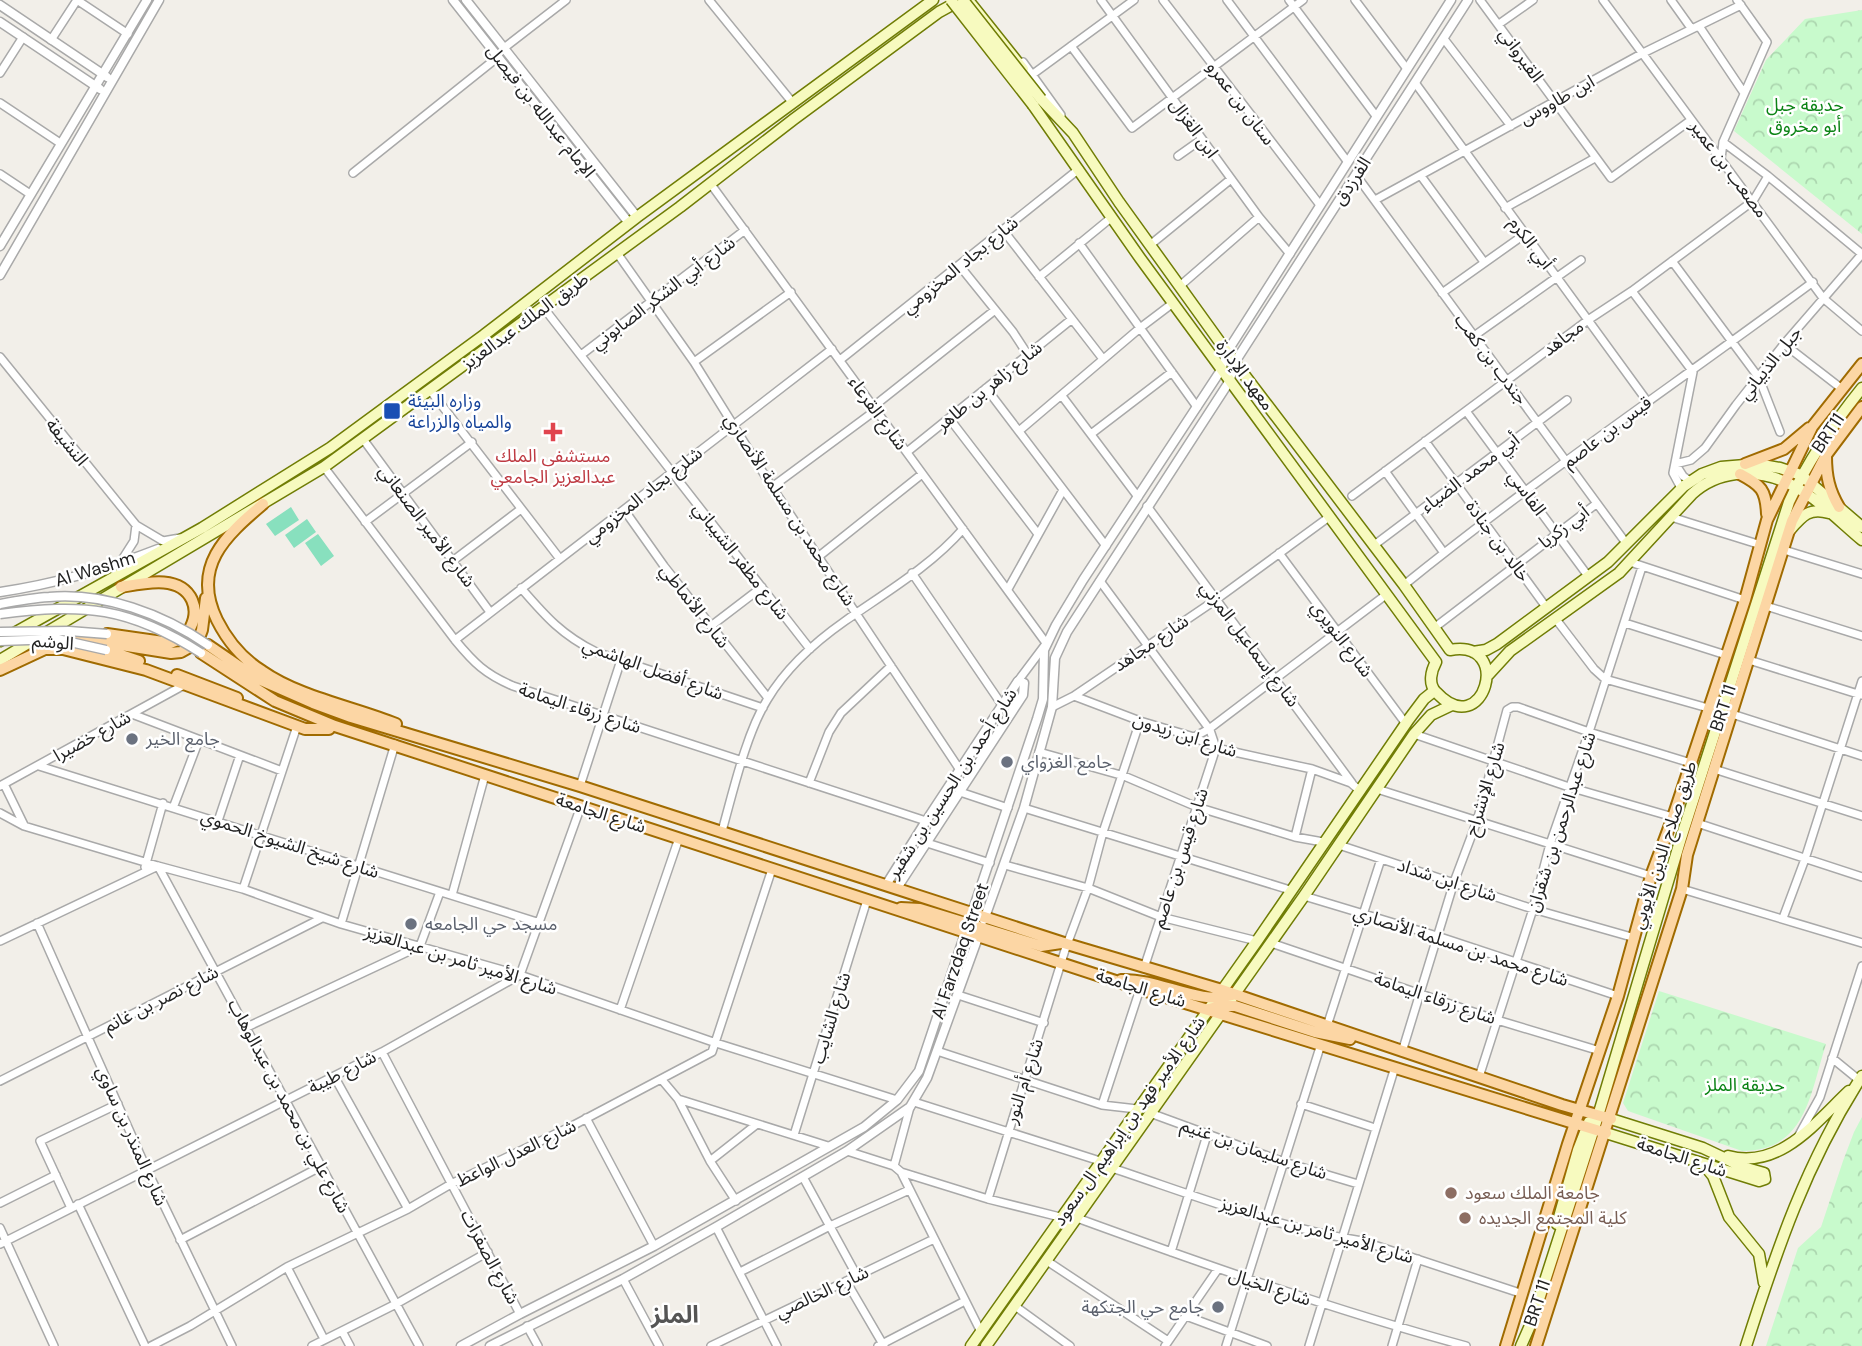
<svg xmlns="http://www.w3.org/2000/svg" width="1862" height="1346" font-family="'DM Sans','Noto Sans Arabic',sans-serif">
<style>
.park{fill:url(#park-crowns)}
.pitch{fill:#88e0be}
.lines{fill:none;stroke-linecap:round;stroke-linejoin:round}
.minor-casing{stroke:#a9a9a9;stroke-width:10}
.tertiary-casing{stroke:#a9a9a9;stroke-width:11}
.secondary-casing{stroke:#707d05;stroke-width:13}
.primary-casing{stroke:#a06b00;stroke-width:14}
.minor{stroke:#fff;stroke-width:7}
.tertiary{stroke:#fff;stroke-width:8}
.secondary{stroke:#f7fabf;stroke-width:10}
.primary{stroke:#fcd6a4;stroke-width:10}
.tertiary-bridge-casing{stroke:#a9a9a9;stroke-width:11;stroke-linecap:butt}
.secondary-bridge-casing{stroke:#707d05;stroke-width:13;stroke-linecap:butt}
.tertiary-bridge{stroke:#fff;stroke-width:8}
.secondary-bridge{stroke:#f7fabf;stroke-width:10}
.transit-dot{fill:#1a4fb4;stroke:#fff;stroke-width:2.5}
.health-dot{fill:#e0444e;stroke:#fff;stroke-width:2.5}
.worship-dot{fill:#6b7280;stroke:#fff;stroke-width:2.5}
.education-dot{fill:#8d6e63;stroke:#fff;stroke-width:2.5}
.labels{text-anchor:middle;stroke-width:5;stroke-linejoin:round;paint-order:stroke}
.street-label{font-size:18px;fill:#222;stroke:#fff}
.park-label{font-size:18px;fill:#0c8416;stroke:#fff}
.transit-label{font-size:18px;fill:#164399;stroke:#fff;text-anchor:start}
.health-label{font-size:18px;fill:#be3a42;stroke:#fff}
.worship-label{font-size:18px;fill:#5b616d;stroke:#fff;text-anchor:start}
.education-label{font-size:18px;fill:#785e54;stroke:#fff;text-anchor:start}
.district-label{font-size:24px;font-weight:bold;fill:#555;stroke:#fff}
</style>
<defs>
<pattern id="park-crowns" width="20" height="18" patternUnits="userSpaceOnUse" patternTransform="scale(1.75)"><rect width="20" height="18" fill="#c8facc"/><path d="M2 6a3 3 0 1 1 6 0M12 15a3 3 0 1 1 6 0" fill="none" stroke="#acd6af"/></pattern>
</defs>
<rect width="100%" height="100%" fill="#f2efe9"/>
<!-- park -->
<path class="park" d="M1862,10V234L1734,131L1766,60L1805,19Z
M1659,991L1826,1044C1810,1094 1806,1151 1742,1151L1628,1111L1623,1103Z
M1862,1117V1346H1766L1798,1248L1821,1227L1843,1161L1854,1132Z"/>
<!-- pitch -->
<path class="pitch" d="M291,507L299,520L275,536L266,524Z
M307,519L316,532L294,548L285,535Z
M318,534L334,556L321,566L305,543Z"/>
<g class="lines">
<!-- minor casing -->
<g class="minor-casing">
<path id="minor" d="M77,0L128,34
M709,0L792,102
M1101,0L1259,217L1290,254
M1163,0L1320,205
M1227,0L1347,161
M1289,0L1376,116
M1355,0L1407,69
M1480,0L1611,178L1691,120
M1603,0L1823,298L1862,331
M1671,0L1691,28
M1499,24L1533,0
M1699,26L1744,93
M1444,39L1511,126
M51,40L77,0
M1071,46L1132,128L1303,0
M504,48L566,0
M1023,62L1061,115
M0,73L23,37
M1033,74L1134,0
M1416,84L1647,401
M0,103L60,143
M1723,142L1767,42L1737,0
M1178,156L1202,139
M1721,159L1723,142L1768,176L1862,254
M353,173L498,57
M0,174L30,194
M1356,175L1626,543
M1421,176L1484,262
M710,183L1046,643
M1375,200L1643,53L1741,5
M1505,208L1595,158
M1003,230L1103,359
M1079,243L1197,407
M1150,245L1231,179
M617,253L694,362L772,487L960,770
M1672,261L1759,378L1780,432
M959,265L1013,332L1028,355
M1039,277L1112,217
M1181,285L1259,217
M1632,291L1693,372L1673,473L1681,488
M1442,293L1525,234
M543,307L810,649
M1474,336L1581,260
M1784,344L1842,389
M581,355L745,230
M0,357L136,525L163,541L180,538
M840,360L1079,169
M694,362L791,292
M986,388L1106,546
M430,390L560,559
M1062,396L1138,497
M874,406L995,310
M1466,411L1588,576
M949,418L1038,534
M1019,431L1140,328L1173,303
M1091,434L1172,372
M363,439L490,612
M1425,441L1546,607
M907,452L1072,319
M1675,464L1691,460L1705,448L1736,405L1784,344L1862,254
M1676,465L1683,476L1690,481
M324,467L455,640C474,663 485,674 513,686L926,821
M1385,471L1444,553
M772,487L876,410
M1352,496L1588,320L1632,291L1753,201L1768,176
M1147,506L1352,783
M625,511L664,566L768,698
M1671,517L1761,545
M365,522L472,442
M1373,546L1567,400
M1784,550L1862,574
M1279,553L1406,724
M818,557L922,474
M454,560L521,509
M1630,562L1745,600
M120,563L134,541L136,525
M912,573L1002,705
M1100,581L1210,730L1216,748L1144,968
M1404,585C1536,478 1677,383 1813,282
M521,588C546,617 562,635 596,652L763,708
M1008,589L1063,490
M1766,606L1862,636
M1555,618L1594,669L1605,679L1708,708
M1625,623L1726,655
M711,626L762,587
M1434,628L1596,504
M455,640L832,349
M1749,660L1861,695
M1018,681L1045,645
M1074,696L1217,599L1329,517
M1052,707L1074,696L1140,721L1194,737L1216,748L1312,769L1351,783L1359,790
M132,714L282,771
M1732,714L1862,756
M1414,734L1569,787L1673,817
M1194,737L1209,729L1387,594
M1039,752L1124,776L1197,807L1295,837L1323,842
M39,766L540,923
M1714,769L1862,816
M809,783L829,732L841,713L891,666
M4,784L24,825
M0,786L184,685
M580,786L621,660
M1377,789L1651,876
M960,792L1008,808
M173,808L199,740
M1024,808L1290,890
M0,813L24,826L158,866L243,889L341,924L520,975L716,1043L897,1100
M218,821L240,755
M1697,823L1862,877
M722,831C733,792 746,734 767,700C786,668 815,642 845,621C885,593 931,566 963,529
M1295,837L1312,769
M927,843L990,863
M1339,845L1533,909L1635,938
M1005,865L1088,888L1161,917L1257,941
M145,867L163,803
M243,889L297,726
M1682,889L1862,943
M452,895L485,775
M1304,896L1437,936L1618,996
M1783,918L1805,859L1862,681
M37,923L147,1170L232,1346
M341,924L395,744
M0,941L158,866L419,1346
M1271,943L1497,1020L1600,1051
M958,995L1044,1023
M620,1010L679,838
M1327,1026L1381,859
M247,1027L420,946L440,892
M937,1051L1102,1105L1137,1109
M382,1052L520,1314
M1402,1052L1454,882L1477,821L1507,710L1512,707H1518L1589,732L1691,763
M1832,1058L1859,1080
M334,1076L408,1209
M1479,1077L1533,909L1550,844L1589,732L1642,567
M662,1080L678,1099L710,1161L736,1201
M0,1081L322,918
M678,1099L828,1146
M914,1102L1100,1161
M1301,1104L1375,1128
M1102,1105L1140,989
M1150,1113L1284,1162L1358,1184
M586,1118L654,1246
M794,1135L867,900
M1799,1135L1820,1097L1862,966
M847,1151L894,1166L901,1172L988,1199L1060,1217
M710,1161L757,1124
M894,1166L910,1107
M1112,1168C1193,1195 1277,1228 1362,1241L1523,1294
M901,1172L981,1332
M803,1177L857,1276
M988,1199L1065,950L1088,888L1103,832L1140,721
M0,1203L56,1175
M78,1204L145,1346
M71,1208L40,1141L118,1104
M1077,1218C1206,1265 1334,1310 1466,1346
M716,1227L777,1346
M0,1228L54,1346
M180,1240L322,1166
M0,1244L382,1052L520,975L581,806
M1171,1252L1207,1135
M1047,1261L1168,1341
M287,1267L324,1339
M740,1272L830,1226L909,1190
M623,1279L659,1346
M846,1281L884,1346
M1015,1306L1070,1346
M1186,1316L1267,1346
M527,1326L538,1346
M342,1331L350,1346
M151,1346L190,1326L287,1267L408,1209L451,1184L572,1126L712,1052L772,869
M312,1346L396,1304L488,1252
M711,1346L934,1239
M878,1346L965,1301
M1165,1346L1218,1269
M1226,1346L1321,1044
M1309,1346L1395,1067
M1392,1346L1418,1259"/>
</g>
<!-- tertiary casing -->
<g class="tertiary-casing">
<path id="tertiary" d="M453,0L629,223
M466,0L637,217
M0,5L107,77
M0,22L100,89
M0,246L147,0
M0,275L159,0
M0,592C54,584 107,569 158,549
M886,885L926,821L1018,681L1024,683L1023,695L897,888
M984,920L1024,808L1052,707L1055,658L1067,632L1229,382L1235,362L1468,0
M461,1346L520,1314L654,1246L864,1127L897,1100L919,1071L1037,719L1043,699L1044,650L1056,625L1083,580L1221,370L1227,352L1451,0
M490,1346L623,1279L716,1227L847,1151L910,1107L927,1078L980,932"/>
</g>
<!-- secondary casing -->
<g class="secondary-casing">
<path id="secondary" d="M968,0L1023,69
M1033,105L1140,258L1436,662C1431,671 1428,684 1436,692C1484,744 1514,638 1450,650L1404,585L1227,352L1119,202L1073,133L1041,99
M1789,531C1802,516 1809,507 1829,513
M0,641L202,528L330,448L484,335L637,217L933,0
M1473,652L1486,650L1497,644L1608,562L1684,486L1702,474L1721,467L1757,464L1780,468L1801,475L1862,527
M0,660L324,467L680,207L794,119L939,12L959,1
M1488,675L1510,651L1619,573L1692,494C1704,483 1719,476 1736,474C1790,468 1824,508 1862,540
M1606,1133L1759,1181L1765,1179L1764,1173L1743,1167L1703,1148L1611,1119
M1728,1156C1780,1170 1816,1122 1849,1091
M1704,1165L1713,1176L1729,1217L1759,1254L1764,1283
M1557,1224L1578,1150L1589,1122
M971,1346L1257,941L1409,719L1424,699L1434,691
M986,1346L1304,896L1414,734L1431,715L1452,705
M1521,1346L1532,1321L1598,1116L1681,838L1789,502C1809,459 1832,425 1862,388
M1746,1346C1777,1249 1806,1163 1862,1076"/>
</g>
<!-- primary casing -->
<g class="primary-casing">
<path id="primary" d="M1826,456C1826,476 1829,490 1839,507
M1745,464L1784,449L1809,428
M1740,474C1761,485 1766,490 1767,514
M263,504C225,536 191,567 217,620C227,640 243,659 262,671C299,697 354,707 396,724
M107,634L170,643L185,637C193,625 198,613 192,600C180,574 144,583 121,587
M60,639H84L171,653L181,652L197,643L202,630L206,598
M208,645L256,678L313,703L351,717L580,786L1067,944L1222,990L1562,1105L1611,1119
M106,650L139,661
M201,653L275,701L335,726L1140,989L1606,1133
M0,670L45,649H63L146,670L305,729H329
M177,675L237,698
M901,908L920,909L1041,946L1061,943
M1121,980C1158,978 1199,1006 1232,995
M1209,1009L1220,1006H1235L1315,1032L1350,1039
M1506,1346L1568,1144L1618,996L1651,876L1673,817L1745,600L1767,520L1812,427L1862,364
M1536,1346L1682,889L1687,855L1792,521L1826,455L1862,407"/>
</g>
<!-- minor -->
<use href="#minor" class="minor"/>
<!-- tertiary -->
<use href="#tertiary" class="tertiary"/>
<!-- secondary -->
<use href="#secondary" class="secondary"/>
<!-- primary -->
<use href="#primary" class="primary"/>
<!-- tertiary-bridge casing -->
<g class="tertiary-bridge-casing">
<path id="tertiary-bridge" d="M0,604C16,601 33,598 49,597C104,592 163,614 208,645
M0,614C84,603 129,607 201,653
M0,632L69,631L107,634
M0,641L57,639L106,650"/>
</g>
<!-- secondary-bridge casing -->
<g class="secondary-bridge-casing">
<path id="secondary-bridge" d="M951,0L1033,105
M963,0L1041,99"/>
</g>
<!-- tertiary-bridge -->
<use href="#tertiary-bridge" class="tertiary-bridge"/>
<!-- secondary-bridge -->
<use href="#secondary-bridge" class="secondary-bridge"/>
</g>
<!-- markers -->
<rect class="transit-dot" x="383" y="402" width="18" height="18" rx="3.5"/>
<path class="health-dot" d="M549.5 421.5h7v7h7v7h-7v7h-7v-7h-7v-7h7z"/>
<g class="worship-dot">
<circle cx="132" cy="739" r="7"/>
<circle cx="1007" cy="762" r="7"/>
<circle cx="411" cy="924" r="7"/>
<circle cx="1218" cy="1307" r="7"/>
</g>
<g class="education-dot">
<circle cx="1451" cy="1193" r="7"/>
<circle cx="1465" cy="1218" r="7"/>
</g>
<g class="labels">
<!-- street labels -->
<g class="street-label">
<text transform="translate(1521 55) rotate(54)" y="6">القيرواني</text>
<text transform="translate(1557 100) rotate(-29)" y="6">ابن طاووس</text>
<text transform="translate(1241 103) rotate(53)" y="6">سنان بن عمرو</text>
<text transform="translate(541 111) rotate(52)" y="6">الإمام عبدالله بن فيصل</text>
<text transform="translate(1194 128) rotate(54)" y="6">ابن الغزال</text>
<text transform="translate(1729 169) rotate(53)" y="6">مصعب بن عمير</text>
<text transform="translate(1352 181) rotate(-57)" y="6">الفرزدق</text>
<text transform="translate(1531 243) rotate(53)" y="6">أبي الكرم</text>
<text transform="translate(960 265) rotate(-39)" y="6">شارع بجاد المخزومي</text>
<text transform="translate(663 293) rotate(-37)" y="6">شارع أبي الشكر الصابوني</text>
<text transform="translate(525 321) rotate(-36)" y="6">طريق الملك عبدالعزيز</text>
<text transform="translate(1563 338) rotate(-37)" y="6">مجاهد</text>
<text transform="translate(1491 359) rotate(53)" y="6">جندب بن كعب</text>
<text transform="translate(1770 363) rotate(-51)" y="6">جبل الذبياني</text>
<text transform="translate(1245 375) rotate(53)" y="6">معهد الإدارة</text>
<text transform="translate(989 386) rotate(-39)" y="6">شارع زاهر بن طاهر</text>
<text transform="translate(878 413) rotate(54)" y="6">شارع القرعاء</text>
<text transform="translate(1607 432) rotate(-37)" y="6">قيس بن عاصم</text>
<text transform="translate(1828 433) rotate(-56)" y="6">BRT11</text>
<text transform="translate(67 442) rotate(51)" y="6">النشيفة</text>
<text transform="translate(1470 473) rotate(-37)" y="6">أبي محمد الضياء</text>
<text transform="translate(1527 493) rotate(54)" y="6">الفاسي</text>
<text transform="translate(643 495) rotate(-38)" y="6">شلرع بجاد المخزومي</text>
<text transform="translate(790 510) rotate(57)" y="6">شارع محمد بن مسلمة الأنصاري</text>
<text transform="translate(427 526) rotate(53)" y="6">شارع الأمير الصنعاني</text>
<text transform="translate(1564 527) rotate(-37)" y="6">أبي زكريا</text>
<text transform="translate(1498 541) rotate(54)" y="6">خالد بن جنادة</text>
<text transform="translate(741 561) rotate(52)" y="6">شارع مظفر الشيباني</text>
<text transform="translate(95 569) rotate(-17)" y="6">Al Washm</text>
<text transform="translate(695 606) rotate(52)" y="6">شارع الأنماطي</text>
<text transform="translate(1342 639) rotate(53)" y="6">شارع النويري</text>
<text transform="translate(53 642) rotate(5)" y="6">الوشم</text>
<text transform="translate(1151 643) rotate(-34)" y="6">شارع مجاهد</text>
<text transform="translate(1250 644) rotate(53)" y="6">شارع إسماعيل المزني</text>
<text transform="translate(653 669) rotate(20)" y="6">شارع أفضل الهاشمي</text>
<text transform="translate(580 708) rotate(18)" y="6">شارع زرقاء اليمامة</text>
<text transform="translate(1723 708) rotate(-72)" y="6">BRT 11</text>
<text transform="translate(1185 735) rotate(18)" y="6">شارع ابن زيدون</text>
<text transform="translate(92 736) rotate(-29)" y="6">شارع خضيرا</text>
<text transform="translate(952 783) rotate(-57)" y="6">شارع أحمد بن الحسين بن شقير</text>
<text transform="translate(1485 789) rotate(-73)" y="6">شارع الإنشراح</text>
<text transform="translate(601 813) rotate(18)" y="6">شارع الجامعة</text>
<text transform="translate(1561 822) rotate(-72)" y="6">شارع عبدالرحمن بن شقران</text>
<text transform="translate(290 844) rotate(18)" y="6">شارع شيخ الشيوخ الحموي</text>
<text transform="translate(1664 845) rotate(-72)" y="6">طريق صلاح الدين الأيوبي</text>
<text transform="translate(1180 858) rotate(-72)" y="6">شارع قيس بن عاصم</text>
<text transform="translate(1447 880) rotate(18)" y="6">شارع ابن شداد</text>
<text transform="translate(1461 946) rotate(18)" y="6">شارع محمد بن مسلمة الأنصاري</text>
<text transform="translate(960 951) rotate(-71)" y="6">Al Farzdaq Street</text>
<text transform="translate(461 960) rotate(17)" y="6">شارع الأمير ثامر بن عبدالعزيز</text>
<text transform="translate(1141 988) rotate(17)" y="6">شارع الجامعة</text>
<text transform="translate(1435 998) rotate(19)" y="6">شارع زرقاء اليمامة</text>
<text transform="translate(161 999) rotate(-27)" y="6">شارع نصر بن غانم</text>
<text transform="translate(831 1018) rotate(-73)" y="6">شارع الشايب</text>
<text transform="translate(342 1072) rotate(-27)" y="6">شارع طيبة</text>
<text transform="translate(1024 1081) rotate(-72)" y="6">شارع أم النور</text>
<text transform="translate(289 1106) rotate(62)" y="6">شارع علي بن محمد بن عبدالوهاب</text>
<text transform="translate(1129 1121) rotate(-55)" y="6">شارع الأمير فهد بن إبراهيم ال سعود</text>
<text transform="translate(132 1136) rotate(66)" y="6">شارع المنذر بن ساوي</text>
<text transform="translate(1254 1149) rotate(19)" y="6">شارع سليمان بن غنيم</text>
<text transform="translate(516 1153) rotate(-26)" y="6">شارع العدل الواعظ</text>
<text transform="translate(1682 1157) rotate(18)" y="6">شارع الجامعة</text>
<text transform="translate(1317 1230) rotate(16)" y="6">شارع الأمير ثامر بن عبدالعزيز</text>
<text transform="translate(490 1257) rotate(62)" y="6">شارع الصفرات</text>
<text transform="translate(1270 1287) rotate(18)" y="6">شارع الخيال</text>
<text transform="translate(822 1292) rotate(-25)" y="6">شارع الخالصي</text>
<text transform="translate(1537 1303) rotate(-71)" y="6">BRT 11</text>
</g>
<!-- park labels -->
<g class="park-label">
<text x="1805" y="111">حديقة جبل<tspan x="1805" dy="21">أبو مخروق</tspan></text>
<text x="1745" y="1091">حديقة الملز</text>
</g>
<!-- transit labels -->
<g class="transit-label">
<text x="408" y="407">وزاره البيئة<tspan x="408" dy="21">والمياه والزراعة</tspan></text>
</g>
<!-- health labels -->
<g class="health-label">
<text x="553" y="462">مستشفى الملك<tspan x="553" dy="21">عبدالعزيز الجامعي</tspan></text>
</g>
<!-- worship labels -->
<g class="worship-label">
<text x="146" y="745">جامع الخير</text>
<text x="1021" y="768">جامع الغزواي</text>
<text x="425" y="930">مسجد حي الجامعه</text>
<text x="1204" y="1313" text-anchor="end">جامع حي الجتكهة</text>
</g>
<!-- education labels -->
<g class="education-label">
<text x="1465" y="1199">جامعة الملك سعود</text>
<text x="1479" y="1224">كلية المجتمع الجديده</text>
</g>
<!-- district labels -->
<g class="district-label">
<text x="675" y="1323">الملز</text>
</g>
</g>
</svg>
